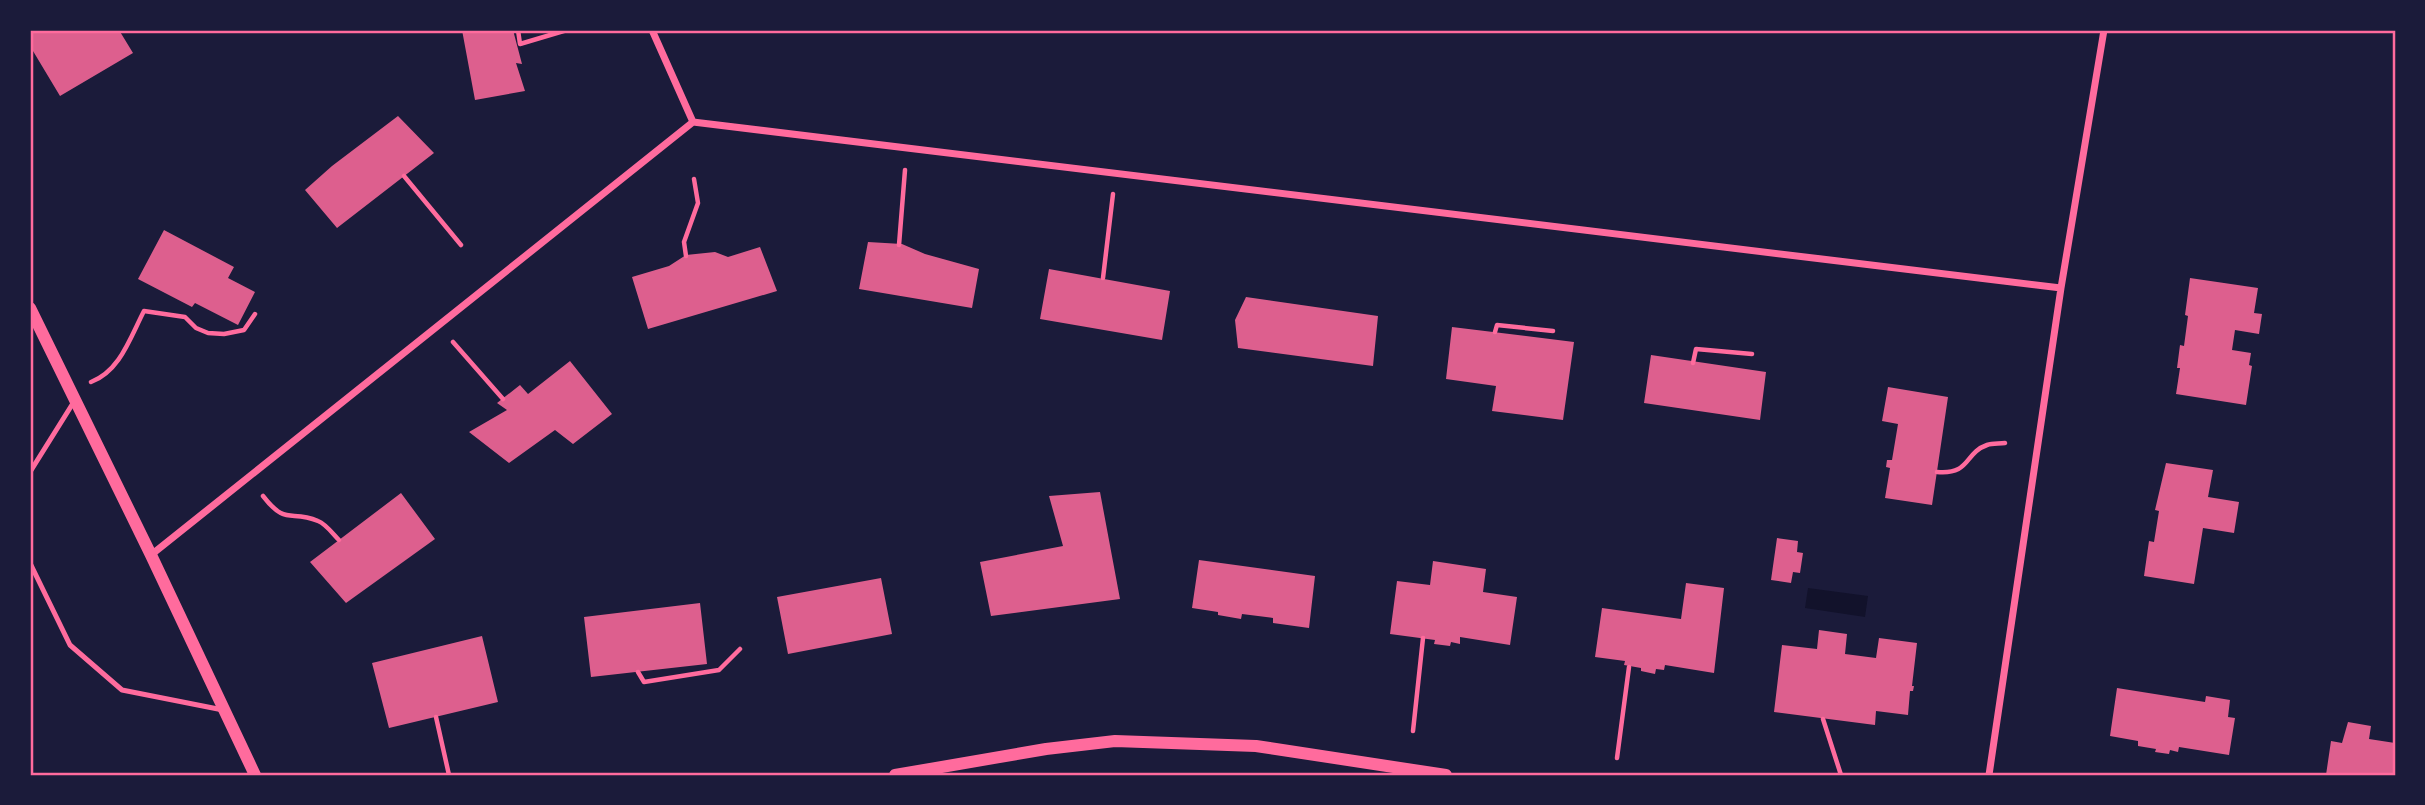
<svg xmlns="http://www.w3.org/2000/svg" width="2425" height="805" font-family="Montserrat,sans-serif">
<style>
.water{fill:#12122b}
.building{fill:#dd5f8e}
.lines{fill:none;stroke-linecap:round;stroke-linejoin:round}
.path{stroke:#ff6b9d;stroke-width:4.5}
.service{stroke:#ff6b9d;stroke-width:5}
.minor{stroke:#ff6b9d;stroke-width:7}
.tertiary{stroke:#ff6b9d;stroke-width:12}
.neatline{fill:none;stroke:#ff6b9d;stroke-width:2.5}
</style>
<rect width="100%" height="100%" fill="#1b1b3a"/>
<!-- water -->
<path class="water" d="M1808,588L1868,596L1865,617L1805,608Z"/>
<!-- building -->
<path class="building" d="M30,30H119L133,53L60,96L30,46Z
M462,30H513L522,64L516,63L525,91L475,100Z
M398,116L434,153L337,228L305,190L332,166Z
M164,230L234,267L228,278L255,292L238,325L195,303L192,307L138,279Z
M868,242L902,244L925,254L979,269L972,308L859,289Z
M760,247L777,291L648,329L632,277L669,266L686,255L715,252L728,257Z
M1049,269L1170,291L1162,340L1040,319Z
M2190,278L2258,288L2254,313L2262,314L2259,334L2235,330L2232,350L2251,353L2249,365L2252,366L2246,405L2176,394L2180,368H2177L2180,345L2184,346L2188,316L2185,315Z
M1246,297L1378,316L1373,366L1238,348L1235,320Z
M1452,327L1574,342L1563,420L1492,411L1496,386L1446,379Z
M1651,355L1766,372L1760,420L1644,403Z
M570,361L612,414L573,444L555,430L509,463L469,432L507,410L497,403L520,385L528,394Z
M1888,387L1948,397L1932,505L1885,498L1890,468L1886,467L1887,460H1892L1898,424L1882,421Z
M2166,463L2213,470L2208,497L2239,502L2234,533L2203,528L2194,584L2144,576L2149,541L2154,542L2159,511L2155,510Z
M1100,492L1120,599L991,616L980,562L1063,546L1049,496Z
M401,493L435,539L346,603L310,562Z
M1777,538L1798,541L1797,552L1803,553L1800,573L1793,572L1791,583L1771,580Z
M1199,560L1315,576L1309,628L1273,623V618L1242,614L1241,619L1218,615V612L1192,608Z
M1433,561L1486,569L1483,592L1517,597L1510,645L1460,637V644L1451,642L1450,646L1434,644L1435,640L1390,634L1397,581L1430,585Z
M881,578L892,634L788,654L777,597Z
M1686,583L1724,588L1714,673L1665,665L1664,670L1656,669L1655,674L1641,671V668L1624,665L1625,661L1595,657L1602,608L1681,619Z
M700,603L707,664L591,677L584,617Z
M1819,630L1847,634L1845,654L1876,658L1879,638L1917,643L1912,686H1914L1913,691H1910L1908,715L1876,711L1875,725L1774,712L1782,645L1817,649Z
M482,636L498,702L389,728L372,663Z
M2117,688L2205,702L2206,696L2230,700L2228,717L2235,718L2229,755L2179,747L2178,752L2170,750L2169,754L2155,752L2156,749L2138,746V741L2110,736Z
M2348,722L2371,726L2369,739L2395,743V775H2326L2331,741L2342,743Z"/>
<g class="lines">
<!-- path -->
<path class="path" d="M518,30L520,44L567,30
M404,176L461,245
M899,245L905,170
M686,256L684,242L698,203L694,179
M1103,278L1113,194
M1495,332L1497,325L1553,331
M453,342L503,399
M1693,363L1696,349L1752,354
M91,382C120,371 130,338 144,311L185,317L196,328L208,333L224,334L244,330L255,314
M1937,472C1971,475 1964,453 1987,445C1993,443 1999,444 2005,443
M263,496C287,527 290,509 318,521C326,524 333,534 339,540
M638,672L644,682L719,670L740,649
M436,717L449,775
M1823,719L1841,775
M1413,731L1423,638
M1617,758L1629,667"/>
<!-- service -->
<path class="service" d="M30,472L75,400
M30,563L70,645L122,690L223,710"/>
<!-- minor -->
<path class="minor" d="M652,30L693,122
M151,555L693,122L2061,288
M1989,775L2061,288L2104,30"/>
<!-- tertiary -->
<path class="tertiary" d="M30,308L151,555L255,775
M895,775L1046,749L1115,741L1256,746L1446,775"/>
</g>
<!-- border -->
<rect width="2425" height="805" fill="none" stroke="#1b1b3a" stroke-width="63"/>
<rect x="32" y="32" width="2362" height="742" class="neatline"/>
</svg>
